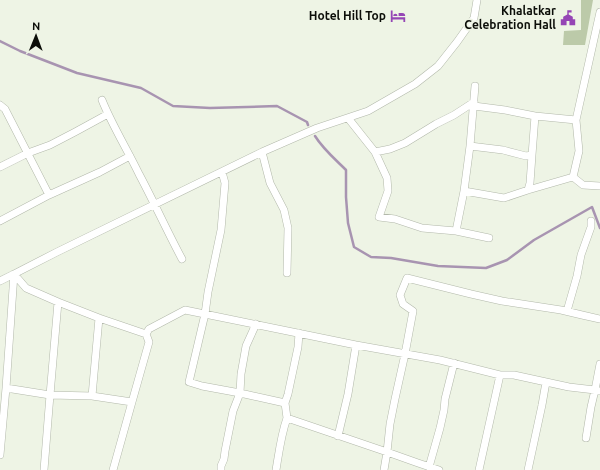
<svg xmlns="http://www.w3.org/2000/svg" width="600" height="470" font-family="Ubuntu,sans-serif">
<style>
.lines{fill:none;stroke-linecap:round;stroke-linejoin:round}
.stream{stroke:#a894b1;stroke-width:2.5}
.building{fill:#bccaa9}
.street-casing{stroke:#b2b8aa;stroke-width:8}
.street{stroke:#fff;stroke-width:7}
.labels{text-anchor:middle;stroke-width:3.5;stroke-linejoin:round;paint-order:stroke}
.poi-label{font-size:12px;font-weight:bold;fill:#0c0e09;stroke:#eef4e5;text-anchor:end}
</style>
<rect width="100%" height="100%" fill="#eef4e5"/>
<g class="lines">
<!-- stream -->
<path class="stream" d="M0,41L20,51L77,73L141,88L173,106L210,108L277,106L307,122L308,125
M315,136C323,149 335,159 346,170V197L348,223L354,247L371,257L391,258L438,266L486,268L507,260L534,240L592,207L600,228"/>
</g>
<!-- building -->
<path class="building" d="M581,0H593L585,45H563L564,31L581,30Z"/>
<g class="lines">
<!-- street casing -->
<g class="street-casing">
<path id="street" d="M477,0L474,18L457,42L438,66L415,84L368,111L317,128L262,152L57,252L14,274L26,288L58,302L99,318L146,334L149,329L185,310L356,345L440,360L500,375H514L569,387L595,390L591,407L586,438
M600,12L576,120L579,151L573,177L583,185L600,186
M475,86L470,146L464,191L504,198L528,190L573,177
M102,100C112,125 127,149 139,174C154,202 167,231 182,259
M0,105L5,109L49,195
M474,106L505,110L535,116L532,155
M535,116L576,120
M348,118L375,152L387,178L388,191L379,217L395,219L422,228L456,231
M470,146L503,150L526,156L532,155L530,183L528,190
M262,152L270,183L284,210L288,228L287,273
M375,152L390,149L405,143L436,124L454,115L474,102
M0,167L28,153L50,145L75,132L108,114
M464,191L456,231L489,238
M0,221L49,195L100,172L130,156
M14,274L6,388L50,395L44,470
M0,281L14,274
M58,302L50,395L92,396L132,402L149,342L146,334
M567,311L577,276L581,255L591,227V221
M256,324L246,346L241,374L240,393L285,403L287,418L387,452L418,463L439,470
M600,364L595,390L600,391
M92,396L99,318
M285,403L288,394L298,347L299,333
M338,436L348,394L356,345
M0,455L6,388
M429,467L440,428L444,410L445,399L454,363
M113,470L132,402
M221,470V466L224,459L225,451L233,411L240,393L202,386L189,382L205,314L208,292L221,230L225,183L222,172
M276,470C279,452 281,435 287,418
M384,470L387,452L390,424L395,399L405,354L413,311L403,304L400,295L407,278L471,294L502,301L561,310L582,315L600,319
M479,470L500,375
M528,470L542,405L546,382"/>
</g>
<!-- street -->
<use href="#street" class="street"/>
</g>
<!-- icons -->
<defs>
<g id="hotel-bare" transform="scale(1.2)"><path d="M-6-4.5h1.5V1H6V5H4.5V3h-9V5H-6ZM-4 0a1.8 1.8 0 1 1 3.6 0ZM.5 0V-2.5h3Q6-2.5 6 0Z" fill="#9545b5" stroke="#eef4e5" stroke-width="2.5" paint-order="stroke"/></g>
<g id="civic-bare" transform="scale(1.2)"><path d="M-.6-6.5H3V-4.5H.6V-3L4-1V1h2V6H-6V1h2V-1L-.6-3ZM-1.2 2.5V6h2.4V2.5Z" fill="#9545b5" stroke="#eef4e5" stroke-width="2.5" paint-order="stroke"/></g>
</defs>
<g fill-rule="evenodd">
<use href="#hotel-bare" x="398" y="16"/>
<use href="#civic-bare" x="568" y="18"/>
</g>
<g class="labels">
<!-- poi labels -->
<g class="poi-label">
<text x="556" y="15">Khalatkar<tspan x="556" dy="14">Celebration Hall</tspan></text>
<text x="386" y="20">Hotel Hill Top</text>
</g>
</g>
<!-- north arrow -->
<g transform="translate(36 36) rotate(1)" stroke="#eef4e5" stroke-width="3" paint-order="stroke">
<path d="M0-3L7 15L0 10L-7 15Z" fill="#0c0e09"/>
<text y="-6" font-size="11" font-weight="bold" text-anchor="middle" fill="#0c0e09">N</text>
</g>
</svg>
